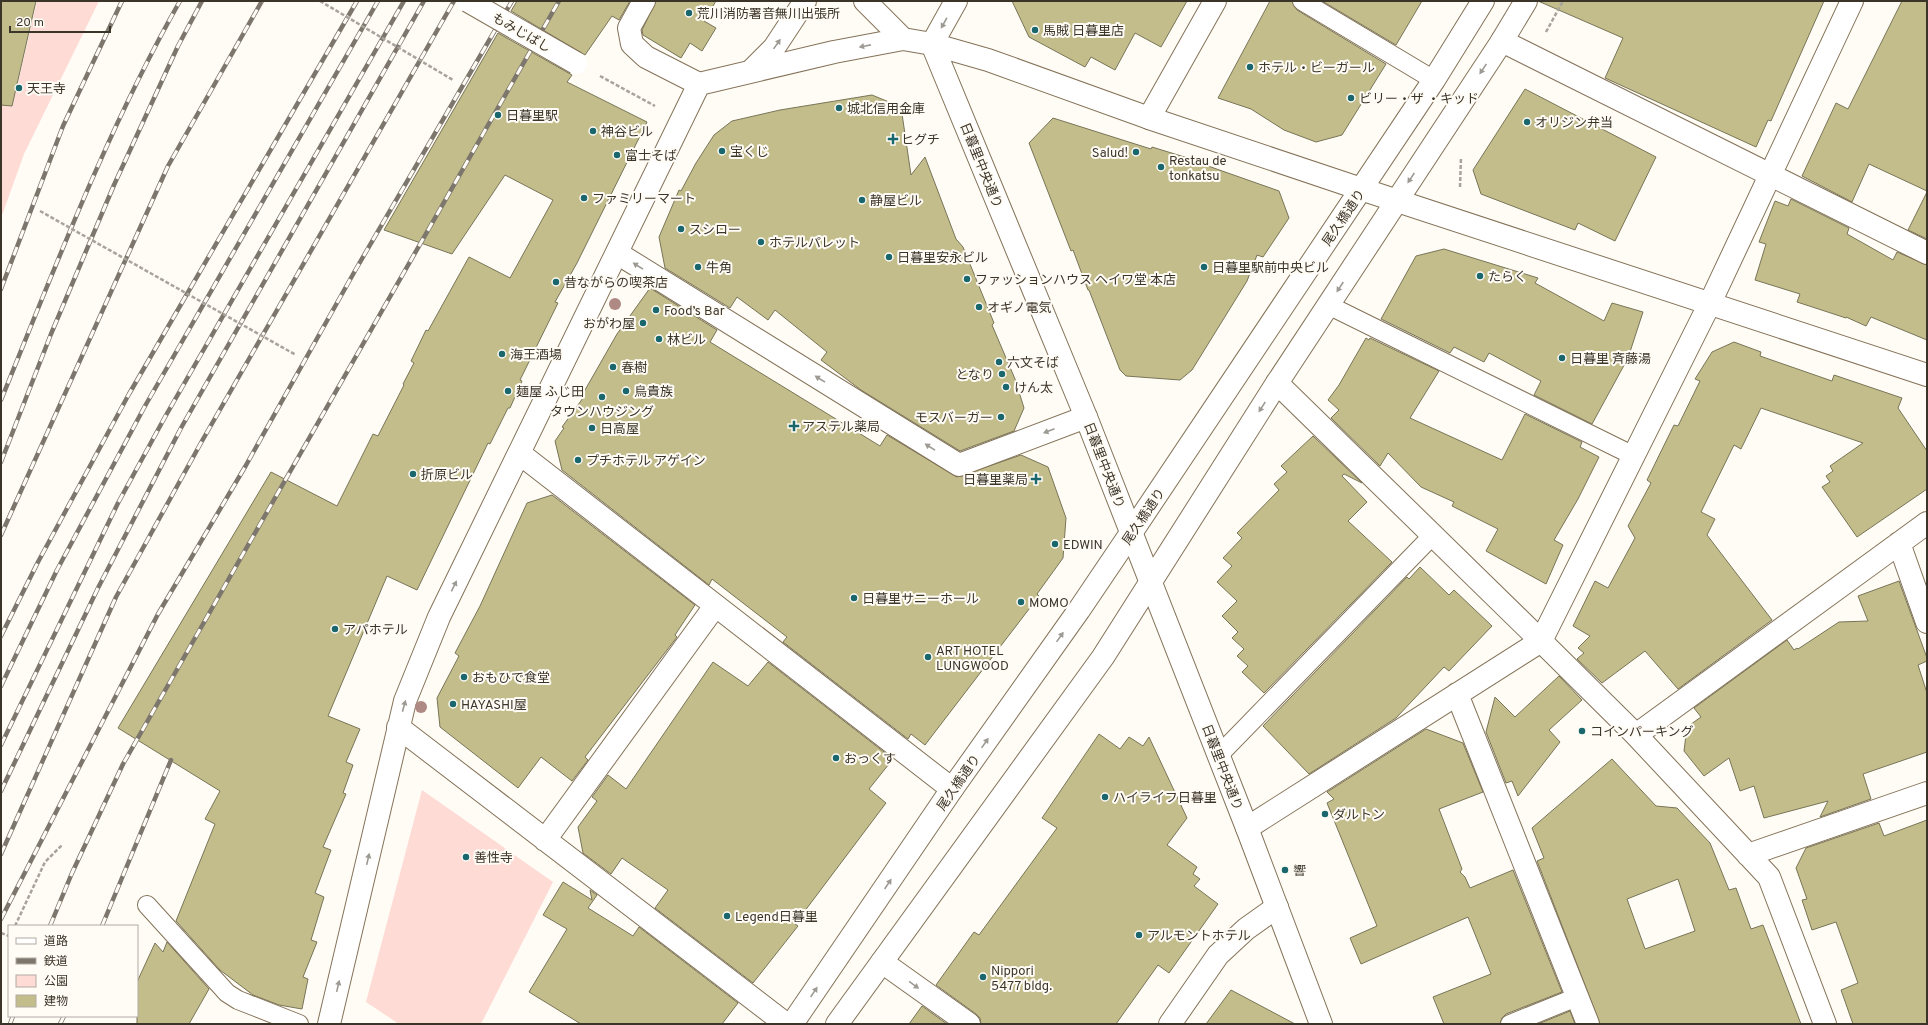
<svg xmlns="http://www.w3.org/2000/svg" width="1928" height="1025" font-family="Overpass,'Noto Sans JP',sans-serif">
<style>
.green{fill:#fedbd5}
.building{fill:#c3bd8c;stroke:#787557;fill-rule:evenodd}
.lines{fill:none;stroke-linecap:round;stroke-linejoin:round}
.lane-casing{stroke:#847359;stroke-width:20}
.street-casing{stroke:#847359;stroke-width:24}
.secondary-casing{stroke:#847359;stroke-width:24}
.primary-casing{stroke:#847359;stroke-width:24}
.path{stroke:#a8a39b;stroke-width:2.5;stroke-dasharray:4 2;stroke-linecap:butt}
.lane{stroke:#fff;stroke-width:18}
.street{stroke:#fff;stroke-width:22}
.secondary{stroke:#fff;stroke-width:22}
.primary{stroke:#fff;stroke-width:22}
.rail-casing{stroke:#7c766d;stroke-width:4.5}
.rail{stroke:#fffbf5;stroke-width:3;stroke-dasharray:9;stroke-linecap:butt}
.street-bridge-casing{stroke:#847359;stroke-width:24;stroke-linecap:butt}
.path-bridge{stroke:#a8a39b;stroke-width:2.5;stroke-dasharray:4 2;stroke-linecap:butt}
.street-bridge{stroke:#fff;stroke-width:22}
.tree{fill:#af8983}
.oneway{fill:#9d9a94}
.poi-dot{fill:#19676c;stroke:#fffbf5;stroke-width:1.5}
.labels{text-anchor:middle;stroke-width:4;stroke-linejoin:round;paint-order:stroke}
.poi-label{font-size:13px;fill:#3b3429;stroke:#fffbf5;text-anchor:start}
.street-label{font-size:13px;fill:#3b3429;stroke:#fffbf5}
</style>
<rect width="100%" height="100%" fill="#fffbf5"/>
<!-- green -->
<path class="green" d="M37,1H99L24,154L1,218V79L18,83Z
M422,790L553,882L481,1024H399L366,1002Z"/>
<!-- building -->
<path class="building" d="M1,1H36L12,106L1,105Z
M517,1H630L619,20L612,16L585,55L511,11Z
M656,1H716L704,21L716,28L702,51L690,43L681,58L643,35L642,30Z
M1012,1H1187L1161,47L1135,33L1115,70L1091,57L1085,67L1029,37Z
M1270,1H1292L1297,10L1386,64L1342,135L1316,142L1284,130L1251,109L1218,98Z
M1322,1H1422L1396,45Z
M1538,1H1824L1771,121L1768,120L1756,147L1605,78L1623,38Z
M1902,1H1927V191L1869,164L1852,202L1802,176L1836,103L1848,109Z
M498,33L572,75L567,82L647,122L577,263L555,302L558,303L520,380L522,381L510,408H508L490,444L488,443L417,590L387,576L328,716L360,729L346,762L353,765L343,793L346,794L323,847L331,850L315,893L324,897L311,940L317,942L303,977L308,979L302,1009L279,1005L253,995L220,970L176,921L215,824L205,819L220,791L118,728L271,472L337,506L373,434L378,436L404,385L403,384L414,363L411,361L426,330L428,331L469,257L510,278L553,200L505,175L452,254L384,230Z
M1525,89L1656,157L1615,241L1578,223L1575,230L1481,194L1473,170Z
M872,95L901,107L911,175L925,157L956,239L963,247L994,323L992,325L1015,379L1024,408L1014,431L960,451L861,390L821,360L827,352L775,310L768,320L737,297L730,308L665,268L659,237L679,190L681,191L696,163L714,135L732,121L780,110Z
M1053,118L1151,149L1152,147L1191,159V160L1279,191L1289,218L1263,257L1257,255L1247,281L1192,370L1180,380L1126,376L1120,370L1089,290H1088L1073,250L1071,251L1029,143Z
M1927,192V239L1908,230Z
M1791,199L1849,228L1847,234L1893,260L1897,252L1927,265V340L1871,317L1866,326L1846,317V318L1797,302L1800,294L1755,280L1766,244L1759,242L1775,201L1788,206Z
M1444,249L1538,278L1535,283L1604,321L1612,303L1643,312L1628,358L1592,424L1534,395L1541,381L1489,353L1484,362L1454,347L1450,353L1381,319L1416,256Z
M650,288L717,330L710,342L880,446L887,435L957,477L1021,455L1048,467L1066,518L1063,558L1037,594L1039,596L925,745L911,734L908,739L783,642L787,637L712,579L709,585L562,470L555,441L564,428L562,427L583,398L581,397L617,334Z
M1366,338L1369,340L1370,338L1439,371L1410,418L1502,460L1525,414L1582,442L1580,447L1599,457L1578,499L1554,540L1563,545L1546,584L1486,551L1498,529L1452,506L1454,502L1421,487L1388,453L1380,466L1331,418L1339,410L1328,400L1339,385Z
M1734,342L1761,352L1760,356L1832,381L1834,375L1902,398L1898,408L1927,451V489L1857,537L1822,487L1830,482L1826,476L1833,471L1830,466L1863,443L1761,408L1741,449L1734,445L1701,512L1715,519L1707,535L1772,620L1678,689L1645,651L1602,683L1577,659L1584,653L1578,648L1590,636L1573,626L1595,581L1608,588L1635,538L1628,526L1651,483L1647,480L1674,425L1678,426L1700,381L1695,379L1712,352Z
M1313,436L1362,483L1344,474L1342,476L1367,502L1348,521L1392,562L1264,693L1242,672L1248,666L1237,656L1244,649L1232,638L1238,632L1222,616L1237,601L1217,582L1232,566L1223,558L1242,538L1237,533L1279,490L1274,484L1287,472L1281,466Z
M552,495L695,605L675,635L677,637L585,757L588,760L572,781L541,757L518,788L440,727L437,698L459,656L455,653L480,606L527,503Z
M1420,567L1449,595L1454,590L1492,626L1449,671L1444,667L1396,718L1309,774L1263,726L1407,577L1409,579Z
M1899,581L1927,658V661L1918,665L1927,693V752L1863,774L1871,799L1820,817L1828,801L1764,818L1754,786L1740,791L1729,758L1704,776L1684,751L1687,727L1701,717L1694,708L1787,640L1794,650L1797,648L1798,649L1839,622L1868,621L1858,596Z
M713,662L748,686L768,662L893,759L869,789L886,803L795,924L798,926L753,983L655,908L668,890L622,858L611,874L583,853L578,827L597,801L592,797L608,775L626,789Z
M1559,676L1582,700L1549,730L1560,742L1518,796L1512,781L1506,783L1486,732L1495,697L1515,717Z
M1426,729L1463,743L1483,792L1439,809L1462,869L1460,872L1465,877L1470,888L1513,870L1562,992L1506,1014L1502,1018L1500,1024H1444L1433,997L1491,974L1468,917L1361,964L1350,938L1377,926L1327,803L1334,799L1327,792Z
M1099,734L1120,749L1129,737L1143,746L1149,737L1187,818L1167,845L1197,867L1193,874L1200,879L1194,886L1218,904L1169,973L1158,965L1116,1024H981L980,1018L976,1014L936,985L974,932L979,935L1057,828L1042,818Z
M1612,759L1656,806L1677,808L1710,843L1729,890L1736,888L1751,929L1763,925L1801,1024H1600L1537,861L1544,858L1532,828ZM1678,879L1695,931L1645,949L1627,899Z
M1927,820V1024H1853L1841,990L1858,983L1836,922L1812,930L1802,900L1807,899L1796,868L1806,848L1879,823L1884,836Z
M563,882L592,900L590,890L597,895L588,908L633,936L639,927L738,1003L722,1024H581L529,992L567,929L543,915Z
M167,942L209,989L189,1024H137V982L155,943L163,952Z
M1231,990L1295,1024H1206Z
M922,1006L947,1024H909Z
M1570,1011L1575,1024H1538Z"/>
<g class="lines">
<!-- lane casing -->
<g class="lane-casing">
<path id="lane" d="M1302,1L1434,80
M1328,305L1634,456
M1219,755L1433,535
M147,905L227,993L238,1000L299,1024
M1510,1024L1577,997"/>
</g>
<!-- street casing -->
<g class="street-casing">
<path id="street" d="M644,1L629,28L632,44L646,57L699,84L834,52L903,39L932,44L956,1
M865,1L903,39
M1502,41L1927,253
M750,72L774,48L805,1
M1149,118L1215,1
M617,253L959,465L1086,417
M1277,383L1541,641L1636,735L1769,877L1825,1024
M519,453L952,789
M1899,543L1927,622
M1457,694L1588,1024
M398,727L786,1024
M1636,735L1927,523
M1247,828L1541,641L1710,303L1852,1
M545,840L715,606
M1748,855L1927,793
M882,962L969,1024
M329,1024L405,701L439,617L699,84
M1170,1024L1218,955L1246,929L1277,907"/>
</g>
<!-- secondary casing -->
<g class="secondary-casing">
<path id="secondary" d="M932,44L1086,417L1247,828L1321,1024
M932,44L988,60L1149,118L1361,189L1927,375"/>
</g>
<!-- primary casing -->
<g class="primary-casing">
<path id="primary" d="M792,1024L952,789L1079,610L1131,533L1434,80L1483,1
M837,1024L1103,657L1277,383L1502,41L1526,1"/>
</g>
<!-- path -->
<path class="path" d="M1546,32L1563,1
M600,76L655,106
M1460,187L1461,157
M15,926L45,862L62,845
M1,933L9,936"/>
<!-- lane -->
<use href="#lane" class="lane"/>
<!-- street -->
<use href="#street" class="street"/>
<!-- secondary -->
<use href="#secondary" class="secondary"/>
<!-- primary -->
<use href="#primary" class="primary"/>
<!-- rail casing -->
<g class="rail-casing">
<path id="rail" d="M1,289L63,126L122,1
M1,400C56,265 108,128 180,1
M1,462L51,334L114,185L178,46L202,1
M1,535L168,166L262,1
M1,636L38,562L129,394L357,1
M1,686L57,570L145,406L378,1
M1,745L118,503L165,417L404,1
M1,791L98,588L181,428L424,1
M1,854L116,597L202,441L454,1
M1,919L158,614L245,467L356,269L512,1
M50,926L72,873L123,764L559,1
M102,926L171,760
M10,1024L13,1016
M60,1024L64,1016"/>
</g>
<!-- rail -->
<use href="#rail" class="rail"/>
<!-- street-bridge casing -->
<g class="street-bridge-casing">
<path id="street-bridge" d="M468,1L576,63"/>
</g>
<!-- path-bridge -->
<path class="path-bridge" d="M320,1L453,80
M40,211L296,355"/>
<!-- street-bridge -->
<use href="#street-bridge" class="street-bridge"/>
</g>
<!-- trees -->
<g class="tree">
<circle cx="615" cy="304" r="6"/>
<circle cx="421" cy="707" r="6"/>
</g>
<!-- one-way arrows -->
<defs><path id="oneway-solid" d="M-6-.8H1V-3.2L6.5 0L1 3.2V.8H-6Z"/></defs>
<g class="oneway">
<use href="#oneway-solid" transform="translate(944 23) rotate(119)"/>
<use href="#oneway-solid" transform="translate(777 44) rotate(-55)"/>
<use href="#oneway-solid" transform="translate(865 46) rotate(169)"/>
<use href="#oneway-solid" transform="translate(1483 69) rotate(124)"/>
<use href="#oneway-solid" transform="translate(1411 178) rotate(124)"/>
<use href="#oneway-solid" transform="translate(638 266) rotate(-148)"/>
<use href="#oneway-solid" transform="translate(1340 287) rotate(123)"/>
<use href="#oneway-solid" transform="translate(820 379) rotate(-148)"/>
<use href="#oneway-solid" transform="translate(1262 407) rotate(123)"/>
<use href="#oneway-solid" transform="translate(1049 431) rotate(159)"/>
<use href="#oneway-solid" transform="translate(930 447) rotate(-148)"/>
<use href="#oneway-solid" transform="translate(454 586) rotate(-64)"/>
<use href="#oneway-solid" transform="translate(1060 637) rotate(-55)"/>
<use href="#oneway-solid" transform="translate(404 706) rotate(-75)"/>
<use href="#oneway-solid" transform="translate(985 743) rotate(-55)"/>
<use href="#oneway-solid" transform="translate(368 859) rotate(-77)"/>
<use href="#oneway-solid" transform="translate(888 884) rotate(-56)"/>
<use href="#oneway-solid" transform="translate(914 985) rotate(36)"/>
<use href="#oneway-solid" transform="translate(338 986) rotate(-77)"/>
<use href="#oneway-solid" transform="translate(814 992) rotate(-56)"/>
</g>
<!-- markers -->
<g class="poi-dot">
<circle cx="689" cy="13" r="4"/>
<circle cx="1035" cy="30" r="4"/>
<circle cx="1250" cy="67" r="4"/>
<circle cx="19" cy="88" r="4"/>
<circle cx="1351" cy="98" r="4"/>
<circle cx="839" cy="108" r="4"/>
<circle cx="498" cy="115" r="4"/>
<circle cx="1527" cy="122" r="4"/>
<circle cx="593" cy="131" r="4"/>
<path d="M891 133h4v4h4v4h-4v4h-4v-4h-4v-4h4z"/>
<circle cx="722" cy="151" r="4"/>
<circle cx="1136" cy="152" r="4"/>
<circle cx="617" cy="155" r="4"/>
<circle cx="1161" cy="167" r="4"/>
<circle cx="584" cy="198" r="4"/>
<circle cx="862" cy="200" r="4"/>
<circle cx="681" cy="229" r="4"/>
<circle cx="761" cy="242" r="4"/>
<circle cx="889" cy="257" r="4"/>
<circle cx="698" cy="267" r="4"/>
<circle cx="1204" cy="267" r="4"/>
<circle cx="1480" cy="276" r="4"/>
<circle cx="967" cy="279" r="4"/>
<circle cx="556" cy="282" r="4"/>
<circle cx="979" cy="307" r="4"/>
<circle cx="656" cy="310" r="4"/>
<circle cx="643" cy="323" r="4"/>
<circle cx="659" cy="339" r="4"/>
<circle cx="502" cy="354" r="4"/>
<circle cx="1562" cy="358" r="4"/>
<circle cx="999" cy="362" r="4"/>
<circle cx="613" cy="367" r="4"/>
<circle cx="1002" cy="374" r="4"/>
<circle cx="1006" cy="387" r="4"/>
<circle cx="508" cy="391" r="4"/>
<circle cx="626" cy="391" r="4"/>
<circle cx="602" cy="397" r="4"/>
<circle cx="1001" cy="417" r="4"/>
<path d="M792 420h4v4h4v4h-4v4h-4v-4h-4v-4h4z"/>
<circle cx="592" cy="428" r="4"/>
<circle cx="578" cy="460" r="4"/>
<circle cx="413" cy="474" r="4"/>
<path d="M1034 473h4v4h4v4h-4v4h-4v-4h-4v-4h4z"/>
<circle cx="1055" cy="544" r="4"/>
<circle cx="854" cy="598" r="4"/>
<circle cx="1021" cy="602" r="4"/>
<circle cx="335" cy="629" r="4"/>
<circle cx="928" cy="657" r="4"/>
<circle cx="464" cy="677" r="4"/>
<circle cx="453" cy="704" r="4"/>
<circle cx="1582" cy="731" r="4"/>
<circle cx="836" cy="758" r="4"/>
<circle cx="1105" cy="797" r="4"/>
<circle cx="1325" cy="814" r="4"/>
<circle cx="466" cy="857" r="4"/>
<circle cx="1285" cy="870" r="4"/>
<circle cx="727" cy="916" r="4"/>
<circle cx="1139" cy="935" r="4"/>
<circle cx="983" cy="977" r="4"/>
</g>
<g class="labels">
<!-- poi labels -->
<g class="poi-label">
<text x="697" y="18">荒川消防署音無川出張所</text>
<text x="1043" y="35">馬賊 日暮里店</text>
<text x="1258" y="72">ホテル・ビーガール</text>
<text x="27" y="93">天王寺</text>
<text x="1359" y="103">ビリー・ザ ・キッド</text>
<text x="847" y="113">城北信用金庫</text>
<text x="506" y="120">日暮里駅</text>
<text x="1535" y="127">オリジン弁当</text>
<text x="601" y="136">神谷ビル</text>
<text x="901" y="144">ヒグチ</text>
<text x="730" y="156">宝くじ</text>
<text x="1128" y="157" text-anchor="end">Salud!</text>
<text x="625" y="160">富士そば</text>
<text x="1169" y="165">Restau de<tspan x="1169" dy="15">tonkatsu</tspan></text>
<text x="592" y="203">ファミリーマート</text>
<text x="870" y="205">静屋ビル</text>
<text x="689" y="234">スシロー</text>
<text x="769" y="247">ホテルパレット</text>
<text x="897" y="262">日暮里安永ビル</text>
<text x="706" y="272">牛角</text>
<text x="1212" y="272">日暮里駅前中央ビル</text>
<text x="1488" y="281">たらく</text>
<text x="975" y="284">ファッションハウス ヘイワ堂 本店</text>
<text x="564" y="287">昔ながらの喫茶店</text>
<text x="987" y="312">オギノ電気</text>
<text x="664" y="315">Food’s Bar</text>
<text x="635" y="328" text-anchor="end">おがわ屋</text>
<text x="667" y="344">林ビル</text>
<text x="510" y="359">海王酒場</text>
<text x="1570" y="363">日暮里 斉藤湯</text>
<text x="1007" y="367">六文そば</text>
<text x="621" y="372">春樹</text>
<text x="994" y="379" text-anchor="end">となり</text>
<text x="1014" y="392">けん太</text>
<text x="516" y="396">麺屋 ふじ田</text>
<text x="634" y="396">鳥貴族</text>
<text x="602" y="416" text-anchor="middle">タウンハウジング</text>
<text x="993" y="422" text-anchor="end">モスバーガー</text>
<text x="802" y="431">アステル薬局</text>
<text x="600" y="433">日高屋</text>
<text x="586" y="465">プチホテル アゲイン</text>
<text x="421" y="479">折原ビル</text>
<text x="1028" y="484" text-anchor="end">日暮里薬局</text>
<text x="1063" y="549">EDWIN</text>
<text x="862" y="603">日暮里サニーホール</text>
<text x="1029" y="607">MOMO</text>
<text x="343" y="634">アパホテル</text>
<text x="936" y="655">ART HOTEL<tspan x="936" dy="15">LUNGWOOD</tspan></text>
<text x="472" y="682">おもひで食堂</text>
<text x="461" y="709">HAYASHI屋</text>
<text x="1590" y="736">コインパーキング</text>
<text x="844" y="763">おっくす</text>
<text x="1113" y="802">ハイライフ日暮里</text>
<text x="1333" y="819">ダルトン</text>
<text x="474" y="862">善性寺</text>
<text x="1293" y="875">響</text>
<text x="735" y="921">Legend日暮里</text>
<text x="1147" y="940">アルモントホテル</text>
<text x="991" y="975">Nippori<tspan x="991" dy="15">5477 bldg.</tspan></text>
</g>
<!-- street labels -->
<g class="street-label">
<text transform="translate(522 32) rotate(30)" y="5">もみじばし</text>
<text transform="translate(982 165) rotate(68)" y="5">日暮里中央通り</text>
<text transform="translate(1343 217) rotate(-56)" y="5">尾久橋通り</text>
<text transform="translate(1105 465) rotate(69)" y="5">日暮里中央通り</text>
<text transform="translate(1143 516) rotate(-56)" y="5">尾久橋通り</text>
<text transform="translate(1223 767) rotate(69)" y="5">日暮里中央通り</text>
<text transform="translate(958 782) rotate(-55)" y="5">尾久橋通り</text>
</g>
</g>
<!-- border -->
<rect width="1928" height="1025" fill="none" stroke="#3b3429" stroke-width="4"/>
<!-- legend -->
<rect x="8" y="925" width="130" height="92" fill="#fffbf5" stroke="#b1aba3"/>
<rect x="16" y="938" width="20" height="6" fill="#ffffff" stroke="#b1aba3"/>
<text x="44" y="945" font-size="12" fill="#3b3429">道路</text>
<rect x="16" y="958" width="20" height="6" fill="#7c766d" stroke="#b1aba3"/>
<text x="44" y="965" font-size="12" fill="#3b3429">鉄道</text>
<rect x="16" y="975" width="20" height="12" fill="#fedbd5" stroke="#b1aba3"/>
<text x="44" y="985" font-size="12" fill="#3b3429">公園</text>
<rect x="16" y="995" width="20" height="12" fill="#c3bd8c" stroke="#b1aba3"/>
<text x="44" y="1005" font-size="12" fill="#3b3429">建物</text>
<!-- scale -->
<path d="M10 26v6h100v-6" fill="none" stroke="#3b3429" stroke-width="2"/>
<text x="16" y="26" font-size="12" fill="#3b3429" stroke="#fffbf5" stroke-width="3" paint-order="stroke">20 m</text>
</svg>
